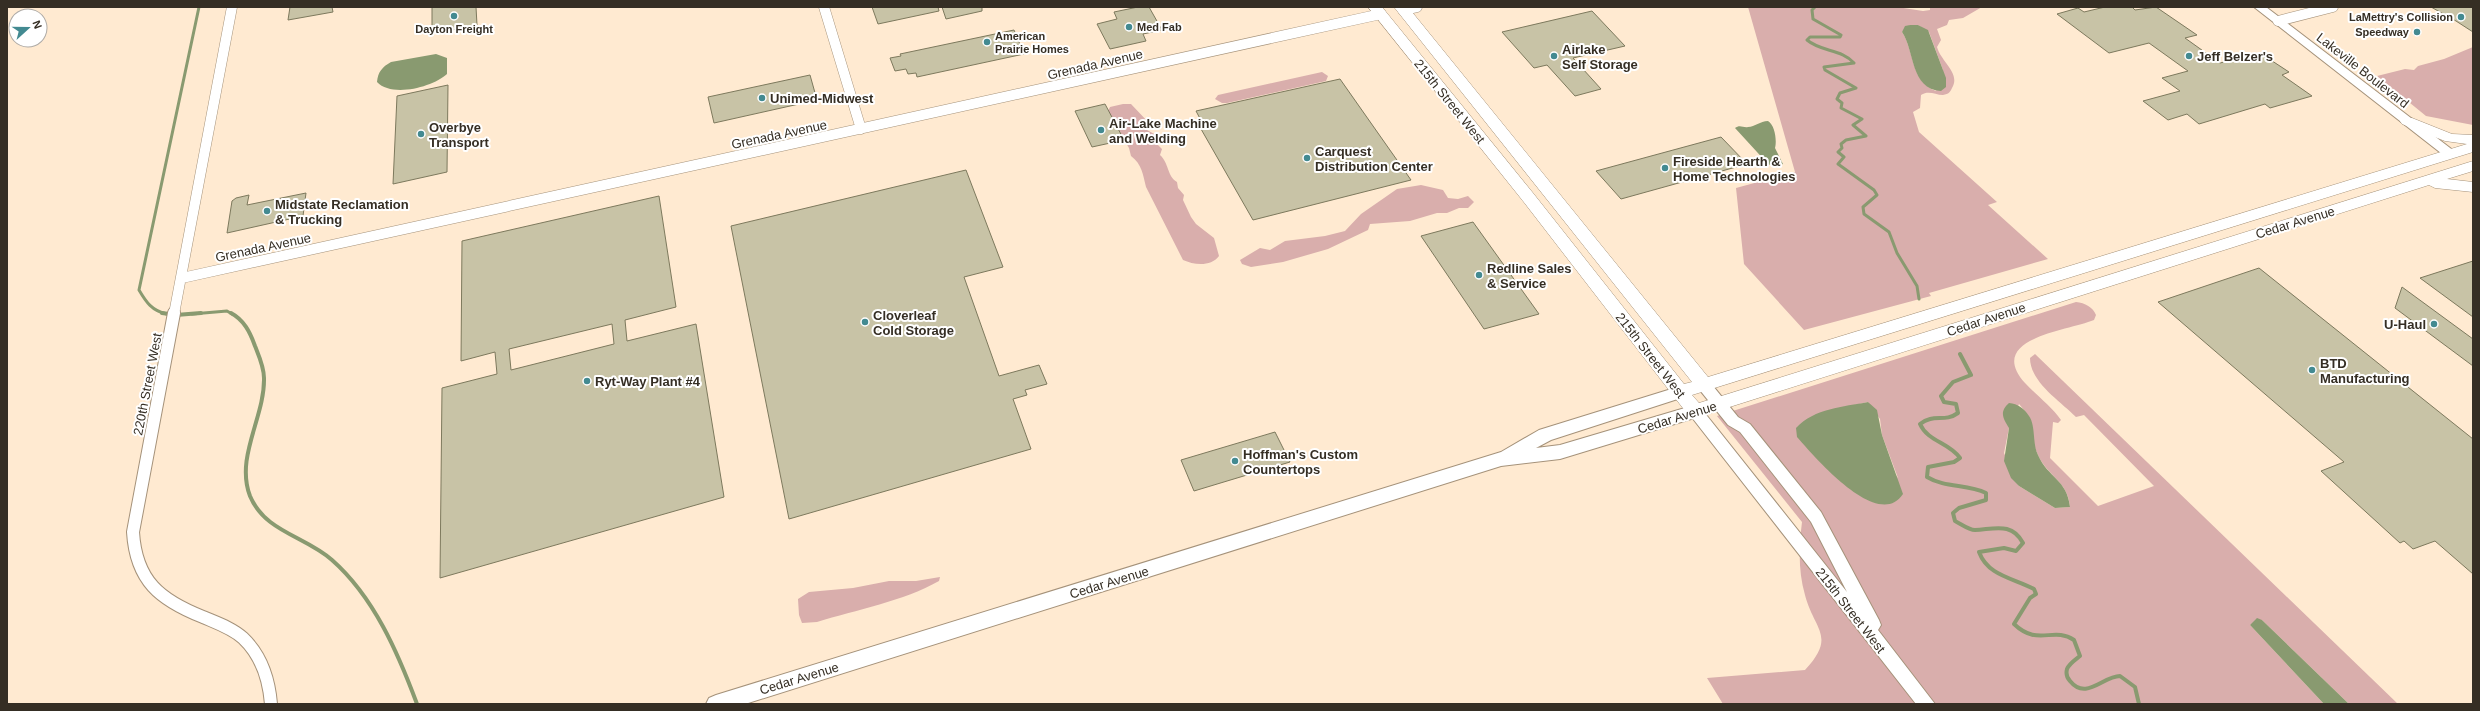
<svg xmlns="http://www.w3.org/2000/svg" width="2480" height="711" font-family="Helvetica,sans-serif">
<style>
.green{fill:#d9aeac;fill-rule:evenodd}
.water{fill:#899a70}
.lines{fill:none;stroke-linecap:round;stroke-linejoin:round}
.stream-far1{stroke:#899a70;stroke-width:3}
.stream{stroke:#899a70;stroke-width:4}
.building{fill:#c8c3a6;stroke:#7d795d;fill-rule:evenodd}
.minor-far1-casing{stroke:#a5927a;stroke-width:11}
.minor-casing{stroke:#a5927a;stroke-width:14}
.tertiary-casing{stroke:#a5927a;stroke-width:2}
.secondary-casing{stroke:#a5927a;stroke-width:2}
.primary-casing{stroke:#a5927a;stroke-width:1}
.minor-far1{stroke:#fff;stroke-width:10}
.minor{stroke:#fff;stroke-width:12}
.tertiary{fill:#fff;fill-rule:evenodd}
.secondary{fill:#fff;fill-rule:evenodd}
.primary{fill:#fff;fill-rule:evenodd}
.poi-dot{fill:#438a91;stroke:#fff;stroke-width:1.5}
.labels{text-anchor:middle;stroke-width:4;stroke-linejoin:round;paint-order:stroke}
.far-poi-label{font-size:11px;font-weight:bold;fill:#352e24;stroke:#fff;text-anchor:end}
.poi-label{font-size:13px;font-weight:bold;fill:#352e24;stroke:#fff;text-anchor:start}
.street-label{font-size:13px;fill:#352e24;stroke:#fff}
</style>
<rect width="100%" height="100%" fill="#ffead1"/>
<!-- green -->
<path class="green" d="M1748,7H1897L1923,11L1930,10V7H1982L1963,18L1949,20L1947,25L1937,29L1941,40L1937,47C1941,62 1961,73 1952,88C1950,92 1949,94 1943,95C1935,95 1929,90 1921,95L1920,108L1913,112L1919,132L1997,202L1988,205L2048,259L1929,293L1931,296L1804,330L1744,264L1736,188L1795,172ZM1910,25H1918L1929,32L1943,70L1936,91C1910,81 1915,52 1902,32Z
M2473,47V125L2426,116L2377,76L2405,69L2414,70L2418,66L2444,59Z
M1322,72L1328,76L1326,81L1227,103H1222L1215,99L1218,95Z
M1123,104H1131L1149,123L1147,130L1156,135L1157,144L1162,149L1160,155C1169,163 1167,176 1177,182L1178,188L1184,195L1183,200L1191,217L1196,224L1214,238L1219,256C1211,267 1194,265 1183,260L1146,187C1143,175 1142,164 1131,156L1129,148L1108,111L1110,107Z
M1421,185L1443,190L1448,198L1458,199L1468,196L1474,202L1468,208H1459L1447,213H1437L1410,221L1370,224L1368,230L1328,249L1283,262L1251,267L1242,264L1240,260L1260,248L1270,250L1285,241L1325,236L1345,231L1361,214L1397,189Z
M2076,302C2085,303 2093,307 2096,315L2094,320C2067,331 1985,338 2025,383C2036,395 2051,406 2061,420L2058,423L2053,422L2050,458L2098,506L2154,486L2084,415L2076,417C2060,401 2030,382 2030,358L2035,354L2398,704H2349L2262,620L2250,625L2324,704H1723L1707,678L1805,670C1837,636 1814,630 1805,595C1798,571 1799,547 1802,522L1717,416ZM1868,402L1880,419L1882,435L1898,478L1846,407ZM2019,404C2040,427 2027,432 2038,455C2048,477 2068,481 2070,507L2055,508L2019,486L2004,453L2009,428Z
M940,577L939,581C904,601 856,610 817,622L802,623L799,615L798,599L809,592L853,588L889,581H916Z"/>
<!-- water -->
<path class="water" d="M1910,25H1918L1928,30L1946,78V87L1941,91C1910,89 1915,51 1902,32L1905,26Z
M436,54L447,58V74C433,87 392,98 377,82C378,72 382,67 391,62Z
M1768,121C1775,125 1777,141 1775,148L1783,164L1776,167L1768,164L1735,128C1740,124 1743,128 1748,127C1755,127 1760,121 1768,121Z
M1868,402L1877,410L1882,435L1903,494C1878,532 1814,456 1797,437L1796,428C1815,408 1843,407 1868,402Z
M2009,403C2018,404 2024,408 2029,416C2036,426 2032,443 2038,455C2048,478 2067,479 2070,507L2055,508L2019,486L2011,478L2004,461L2009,428C2003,418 1999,412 2009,403Z
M2257,618L2262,620L2349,704H2324L2250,625Z"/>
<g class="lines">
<!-- stream-far1 -->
<path class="stream-far1" d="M1815,7L1812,10L1813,19L1841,35L1840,37H1810L1807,40C1821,52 1842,49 1854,63L1824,67L1825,70L1856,88L1840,93L1837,99L1842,103L1841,108L1862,119L1853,125L1866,136L1846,140L1841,144L1842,148L1838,152L1844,157L1838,164L1874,190L1877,195L1863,207L1864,214L1889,232L1897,253L1917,286L1919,299
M167,314C152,311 146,302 139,290L199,7
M192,314L227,311L232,314"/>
<!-- stream -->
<path class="stream" d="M162,313L176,315L201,313
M231,313C244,320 250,332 255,346C259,356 264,367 264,378C265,417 235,457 250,496C265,532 305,536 332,560C374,597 398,653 417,704
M1960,354L1971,375L1953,382L1941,396L1944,402L1956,404L1958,413C1944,423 1934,413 1920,424C1928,442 1949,442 1960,458L1954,462L1928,467L1927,477C1945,488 1967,484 1986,493V500L1959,508L1953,513L1955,521C1961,524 1969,530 1975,530C1995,529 2012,522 2023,543L2016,551L2004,548L1979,552C1988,576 2013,578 2034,589L2036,594L2030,598L2014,624C2038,647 2053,626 2074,640L2080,656C2075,660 2069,664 2067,669C2066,673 2067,678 2070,681C2086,701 2103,676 2120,676L2135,687L2139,704"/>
</g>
<!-- building -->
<path class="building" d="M290,7H332L333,12L288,20Z
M432,7H476L477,25L432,34Z
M872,7H938L939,11L878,24Z
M942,7H982V11L946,19Z
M1138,7H1149L1162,30L1143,34L1146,41L1110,49L1097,24L1117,19L1114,12Z
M2105,7H2132L2135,10L2156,7L2197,35L2185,38L2220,63L2260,53L2289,72L2282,75L2312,96L2270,108L2265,104L2199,124L2187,114L2168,120L2143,101L2180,91L2162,78L2188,71L2149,43L2109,53L2057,14L2078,8L2084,12Z
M2431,7H2473V32L2456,21Z
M1592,11L1625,46L1573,58L1601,89L1575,96L1547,65L1534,68L1502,32Z
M1014,30L1024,54L917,77L916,73L908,74L906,69L895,71L890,58L901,56L900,54Z
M810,75L817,100L714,123L708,97Z
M1340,79L1411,180L1253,220L1201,129L1205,128L1196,111Z
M448,85L447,172L393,184L397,96Z
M1105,104L1124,140L1092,147L1075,111Z
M1721,137L1747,164L1621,199L1596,171Z
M966,170L1003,267L964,277L999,376L1039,365L1047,384L1025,390L1027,395L1013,399L1031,449L789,519L731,226Z
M306,193L303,216L227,233L232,201L236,198L249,195L247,205Z
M659,196L676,307L625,320L627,341L696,324L724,497L440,578L442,388L497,374L495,352L461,361L462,241ZM612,324L614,344L511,370L509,349Z
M1473,222L1539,314L1484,329L1421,236Z
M2473,261V317L2420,278Z
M2259,268L2473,439V574L2435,541L2413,549L2404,541L2400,543L2321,471L2344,462L2158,302Z
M2402,287L2473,339V366L2395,308Z
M1275,432L1290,462L1194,491L1181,460Z"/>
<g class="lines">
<!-- minor-far1 casing -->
<g class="minor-far1-casing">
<path id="minor-far1" d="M824,7L861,129
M1403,10L1417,7
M2278,21L2333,7
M182,278L1381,14
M174,314L232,7"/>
</g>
<!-- minor casing -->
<g class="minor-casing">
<path id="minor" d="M174,313L133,532C136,581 160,600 203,617C217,623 232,628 243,638C261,655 269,680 271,704"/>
</g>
<!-- tertiary casing -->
<g class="tertiary-casing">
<path id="tertiary" d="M2254,7H2266L2454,151L2456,154L2454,157H2446Z
M1704,380L1709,381L1738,417L1750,424L1821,512L1879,620L1881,625L1878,630L1935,704H1916L1690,415L1688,411L1690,407H1700L1847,592L1811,522L1740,432L1728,425L1699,389L1697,385L1699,381Z"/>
</g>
<!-- secondary casing -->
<g class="secondary-casing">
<path id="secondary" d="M1681,386L1687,388L1689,392L1687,396L1551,440L1536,448L1560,445L1695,405L1701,406L1703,411L1701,416L1560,459L1501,466L745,704H706L709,698L716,695L1501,452L1539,430Z"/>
</g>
<!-- primary casing -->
<g class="primary-casing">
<path id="primary" d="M1368,7H1382L1533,193L1684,384L1692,382L1394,7H1408L1708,377L2467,144L2445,141L2402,124L2400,121L2402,118H2412L2452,134L2473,135V152L1692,395L1699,403L2473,161V171L2447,179L2473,182V192L2435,188L2429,185L1695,418L1689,416L1523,201Z"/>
</g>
<!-- minor-far1 -->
<use href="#minor-far1" class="minor-far1"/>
<!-- minor -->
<use href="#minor" class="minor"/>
<!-- tertiary -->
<use href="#tertiary" class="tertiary"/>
<!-- secondary -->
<use href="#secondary" class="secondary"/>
<!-- primary -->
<use href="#primary" class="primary"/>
</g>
<!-- markers -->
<g class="poi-dot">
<circle cx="454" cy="16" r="4"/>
<circle cx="2461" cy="17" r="4"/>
<circle cx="1129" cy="27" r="4"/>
<circle cx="2417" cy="32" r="4"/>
<circle cx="987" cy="42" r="4"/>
<circle cx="1554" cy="56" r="4"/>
<circle cx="2189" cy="56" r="4"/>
<circle cx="762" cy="98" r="4"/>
<circle cx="1101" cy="130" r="4"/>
<circle cx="421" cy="134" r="4"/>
<circle cx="1307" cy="158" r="4"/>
<circle cx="1665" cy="168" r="4"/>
<circle cx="267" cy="211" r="4"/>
<circle cx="1479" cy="275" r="4"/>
<circle cx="865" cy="322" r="4"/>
<circle cx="2434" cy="324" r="4"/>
<circle cx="2312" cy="370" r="4"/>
<circle cx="587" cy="381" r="4"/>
<circle cx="1235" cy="461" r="4"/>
</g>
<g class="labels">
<!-- far-poi labels -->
<g class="far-poi-label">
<text x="2453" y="21">LaMettry's Collision</text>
<text x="1137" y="31" text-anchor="start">Med Fab</text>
<text x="454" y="33" text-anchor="middle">Dayton Freight</text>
<text x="2409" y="36">Speedway</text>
<text x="995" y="40" text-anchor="start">American<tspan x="995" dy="13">Prairie Homes</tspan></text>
</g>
<!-- poi labels -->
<g class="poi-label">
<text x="1562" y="54">Airlake<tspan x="1562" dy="15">Self Storage</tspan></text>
<text x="2197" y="61">Jeff Belzer's</text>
<text x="770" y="103">Unimed-Midwest</text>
<text x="1109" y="128">Air-Lake Machine<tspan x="1109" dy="15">and Welding</tspan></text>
<text x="429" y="132">Overbye<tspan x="429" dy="15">Transport</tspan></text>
<text x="1315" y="156">Carquest<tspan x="1315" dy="15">Distribution Center</tspan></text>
<text x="1673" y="166">Fireside Hearth &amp;<tspan x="1673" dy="15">Home Technologies</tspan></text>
<text x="275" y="209">Midstate Reclamation<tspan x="275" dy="15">&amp; Trucking</tspan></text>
<text x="1487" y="273">Redline Sales<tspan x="1487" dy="15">&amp; Service</tspan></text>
<text x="873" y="320">Cloverleaf<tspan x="873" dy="15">Cold Storage</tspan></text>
<text x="2426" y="329" text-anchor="end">U-Haul</text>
<text x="2320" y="368">BTD<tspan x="2320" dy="15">Manufacturing</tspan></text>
<text x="595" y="386">Ryt-Way Plant #4</text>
<text x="1243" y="459">Hoffman's Custom<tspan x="1243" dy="15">Countertops</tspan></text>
</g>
<!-- street labels -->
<g class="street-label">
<text transform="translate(1095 64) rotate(-13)" y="5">Grenada Avenue</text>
<text transform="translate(2363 70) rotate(38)" y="5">Lakeville Boulevard</text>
<text transform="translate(1450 101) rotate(51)" y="5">215th Street West</text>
<text transform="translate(779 134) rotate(-12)" y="5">Grenada Avenue</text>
<text transform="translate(2295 222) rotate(-17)" y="5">Cedar Avenue</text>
<text transform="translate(263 247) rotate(-12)" y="5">Grenada Avenue</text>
<text transform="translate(1986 319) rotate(-18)" y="5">Cedar Avenue</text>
<text transform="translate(1651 355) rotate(52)" y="5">215th Street West</text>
<text transform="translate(147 384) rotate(-79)" y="5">220th Street West</text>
<text transform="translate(1677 417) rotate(-17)" y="5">Cedar Avenue</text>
<text transform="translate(1109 582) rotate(-17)" y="5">Cedar Avenue</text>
<text transform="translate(1851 610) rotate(52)" y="5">215th Street West</text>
<text transform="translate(799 678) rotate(-17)" y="5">Cedar Avenue</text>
</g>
</g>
<!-- border -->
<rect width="2480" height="711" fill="none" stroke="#352e24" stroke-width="16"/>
<!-- north arrow -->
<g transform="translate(28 28) rotate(69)"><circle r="19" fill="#ffffff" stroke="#aeaba7"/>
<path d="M0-3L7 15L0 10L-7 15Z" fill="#438a91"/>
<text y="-6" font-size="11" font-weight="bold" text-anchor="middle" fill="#352e24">N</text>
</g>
</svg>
